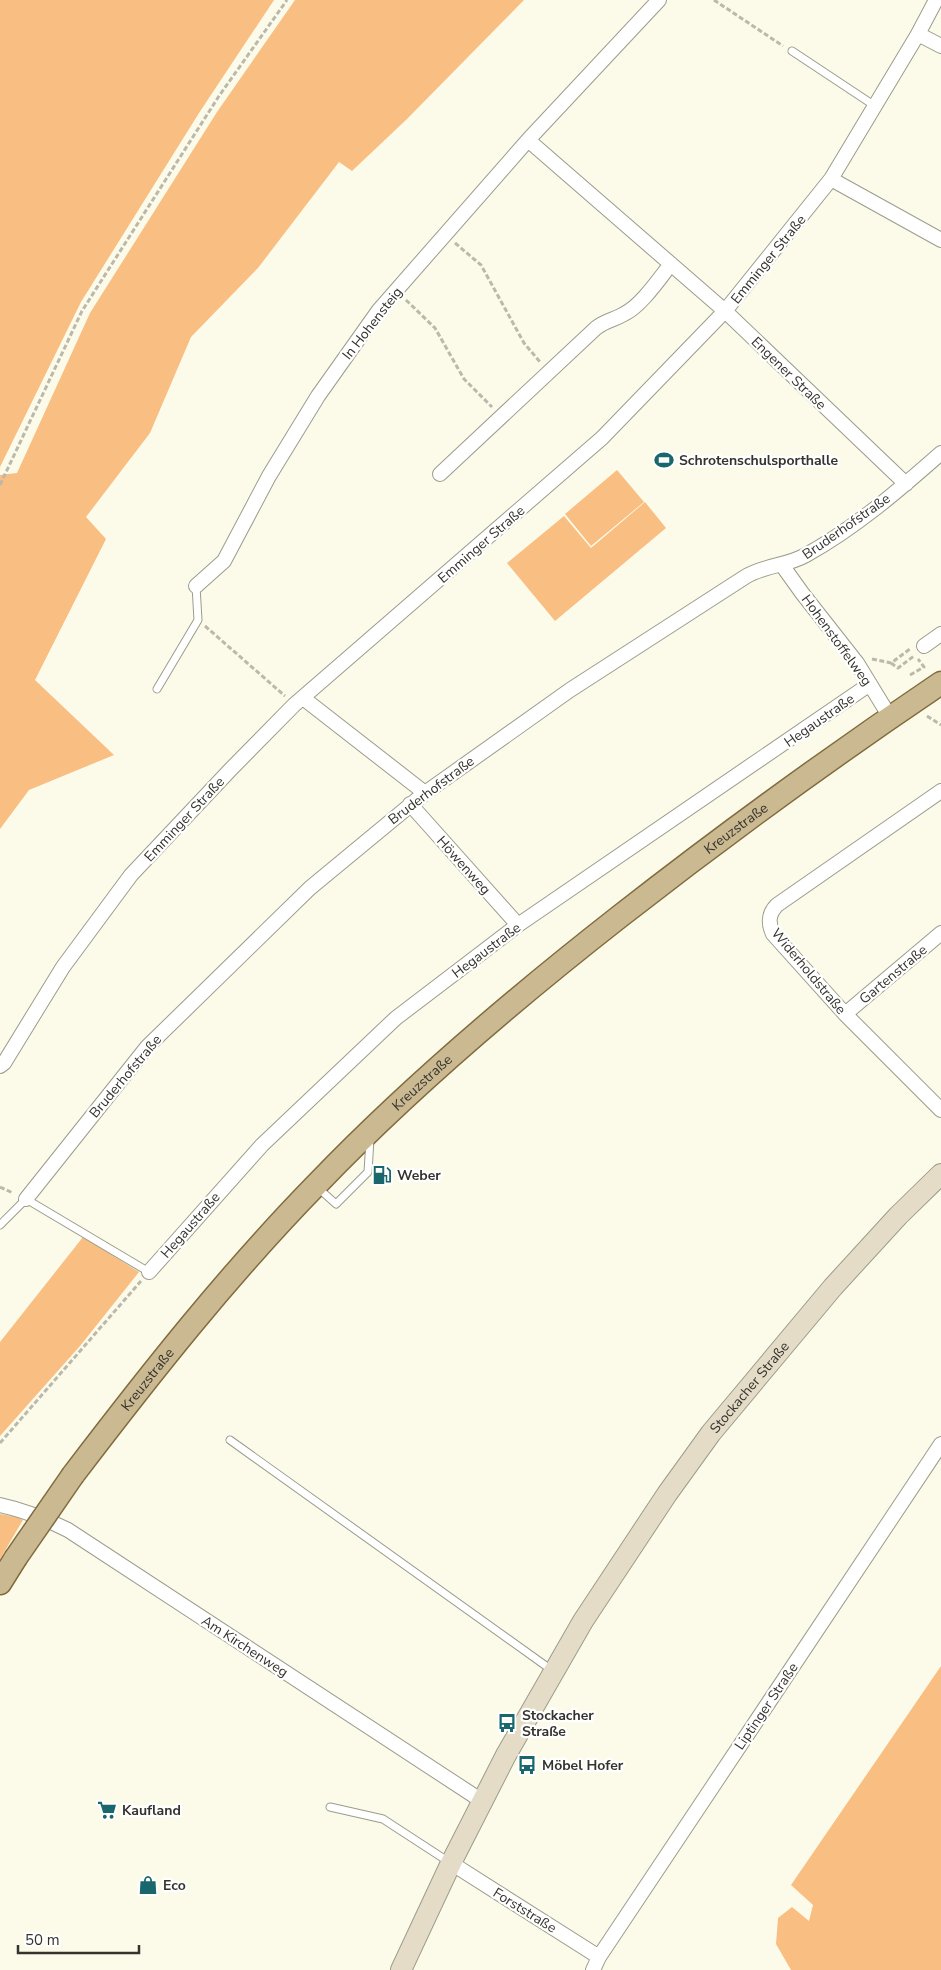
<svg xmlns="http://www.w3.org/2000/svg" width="941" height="1970" font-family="'Nunito Sans',sans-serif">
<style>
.green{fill:#f9be82}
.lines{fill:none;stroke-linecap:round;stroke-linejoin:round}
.lane-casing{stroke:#9c9c8c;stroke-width:9}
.street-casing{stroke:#9c9c8c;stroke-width:16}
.secondary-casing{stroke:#9c9c8c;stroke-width:22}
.primary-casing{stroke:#806c3e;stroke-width:25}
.path{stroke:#bab9ab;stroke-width:3;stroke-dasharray:5 2.5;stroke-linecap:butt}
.lane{stroke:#fff;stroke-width:7}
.street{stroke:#fff;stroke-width:14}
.secondary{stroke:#e5dcc8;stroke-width:20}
.primary{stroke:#cbb991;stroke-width:22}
.primary-bridge-casing{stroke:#806c3e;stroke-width:25;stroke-linecap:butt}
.primary-bridge{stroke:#cbb991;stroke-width:22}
.labels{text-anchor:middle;stroke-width:4.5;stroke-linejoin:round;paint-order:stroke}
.street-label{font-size:14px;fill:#34332d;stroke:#fff}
.poi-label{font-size:14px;font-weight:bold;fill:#34332d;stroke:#fff;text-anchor:start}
</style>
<rect width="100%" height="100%" fill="#fcfbea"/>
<!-- green -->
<path class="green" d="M0,0H274L199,113L81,302L0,467Z
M295,0H524L407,119L352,171L339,162L258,268L191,337L150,433L86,517L106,539L35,680L114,755L29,790L0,829V475L17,473L90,313L217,112Z
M617,470L644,502L591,546L565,514Z
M645,502L666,528L555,621L507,563L564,516L591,548Z
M83,1237L139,1272L80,1346L0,1436V1342Z
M0,1514L17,1517L23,1520L0,1559Z
M941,1666V1970H791L776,1944L778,1918L792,1907L809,1921L813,1905L791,1885Z"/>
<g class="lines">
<!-- lane casing -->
<g class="lane-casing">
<path id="lane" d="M792,51L875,106
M157,689L198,620L196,586
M317,1187L336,1204L368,1172L370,1139
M0,1225L26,1199L149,1272
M230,1440L553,1671
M330,1807L383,1819L449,1862"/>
</g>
<!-- street casing -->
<g class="street-casing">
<path id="street" d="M918,34L941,46
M528,140L725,311L906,484
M831,179L941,240
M440,474L596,328C606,320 614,320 624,314C641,306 659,279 671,264
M782,565L802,593L857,663L890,717
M196,586L224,561L269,476L318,396L379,310L528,140L659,0
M924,646L941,634
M303,698L425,793
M941,791L777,905C768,914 768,923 773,934L845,1014L941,1110
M410,804L518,925
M845,1014L941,933
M0,1066L4,1063L63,967L131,875L231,769L294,705L602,438L725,311L831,179L918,34L936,0
M26,1199L147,1047L310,888L425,793L570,690L745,577C764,565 787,566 806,555C855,528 899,490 941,453
M149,1272L262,1145L396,1018L518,925L870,684
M0,1505C24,1510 46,1519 68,1530L482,1801
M451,1863L599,1957
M593,1970L599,1957L941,1444"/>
</g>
<!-- secondary casing -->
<g class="secondary-casing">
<g id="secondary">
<path id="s1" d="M401,1970L451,1863L506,1755L583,1621L667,1494L711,1433L833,1287L898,1216L941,1174"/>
</g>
</g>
<!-- primary casing -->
<g class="primary-casing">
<g id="primary">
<path id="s2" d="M73,1475C150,1374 228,1275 317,1184C410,1087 513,1000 619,917C724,835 831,757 941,683"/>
<path d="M0,1583L15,1559"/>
</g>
</g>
<!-- path -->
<path class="path" d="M714,0L783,46
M455,243L481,265L524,343L540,362
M406,300L435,328L464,379L492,407
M0,485L82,311L219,96L287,0
M205,626L285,696
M872,659L891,663L910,649
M891,663L898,668L914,656
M910,675L924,667L918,659
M927,716L941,725
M0,1187L13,1193
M0,1443L141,1281"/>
<!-- lane -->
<use href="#lane" class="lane"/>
<!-- street -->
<use href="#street" class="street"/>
<!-- secondary -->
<use href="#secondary" class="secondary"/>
<!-- primary -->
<use href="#primary" class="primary"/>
<!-- primary-bridge casing -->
<g class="primary-bridge-casing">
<path id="primary-bridge" d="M15,1559L73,1475"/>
</g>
<!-- primary-bridge -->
<use href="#primary-bridge" class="primary-bridge"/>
</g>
<!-- icons -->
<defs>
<g id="stadium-bare" transform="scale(1.5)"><path d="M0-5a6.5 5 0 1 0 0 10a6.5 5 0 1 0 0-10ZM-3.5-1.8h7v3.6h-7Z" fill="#19666c" stroke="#fff" stroke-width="2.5" paint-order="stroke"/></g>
<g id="fuel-bare" transform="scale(1.5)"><path d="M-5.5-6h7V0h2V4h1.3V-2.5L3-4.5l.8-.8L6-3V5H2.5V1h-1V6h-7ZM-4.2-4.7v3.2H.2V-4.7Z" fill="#19666c" stroke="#fff" stroke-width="2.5" paint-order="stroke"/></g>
<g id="bus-bare" transform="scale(1.5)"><path d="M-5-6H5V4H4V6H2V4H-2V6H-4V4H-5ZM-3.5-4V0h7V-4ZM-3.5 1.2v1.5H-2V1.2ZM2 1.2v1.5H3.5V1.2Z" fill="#19666c" stroke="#fff" stroke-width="2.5" paint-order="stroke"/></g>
<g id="supermarket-bare" transform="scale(1.5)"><path d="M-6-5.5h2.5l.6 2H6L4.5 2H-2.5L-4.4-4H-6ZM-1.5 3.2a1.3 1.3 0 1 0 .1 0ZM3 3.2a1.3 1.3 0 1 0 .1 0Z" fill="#19666c" stroke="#fff" stroke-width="2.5" paint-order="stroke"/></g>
<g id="shop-bare" transform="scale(1.5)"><path d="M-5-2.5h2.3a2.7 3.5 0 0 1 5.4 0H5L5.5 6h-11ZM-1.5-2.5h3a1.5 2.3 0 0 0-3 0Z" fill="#19666c" stroke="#fff" stroke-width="2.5" paint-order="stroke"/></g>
</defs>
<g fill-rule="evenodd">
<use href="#stadium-bare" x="664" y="460"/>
<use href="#fuel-bare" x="382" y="1175"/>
<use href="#bus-bare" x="507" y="1723"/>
<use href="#bus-bare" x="527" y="1765"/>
<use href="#supermarket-bare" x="107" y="1810"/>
<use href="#shop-bare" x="148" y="1885"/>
</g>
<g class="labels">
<!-- street labels -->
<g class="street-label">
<text transform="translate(768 259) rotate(-51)" y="5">Emminger Straße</text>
<text transform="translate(372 323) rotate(-52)" y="5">In Hohensteig</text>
<text transform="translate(789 373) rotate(44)" y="5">Engener Straße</text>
<text transform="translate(846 526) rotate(-35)" y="5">Bruderhofstraße</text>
<text transform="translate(481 544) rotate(-41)" y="5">Emminger Straße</text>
<text transform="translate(837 640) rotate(54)" y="5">Hohenstoffelweg</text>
<text transform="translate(819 720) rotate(-35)" y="5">Hegaustraße</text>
<text transform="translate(431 790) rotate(-37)" y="5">Bruderhofstraße</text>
<text transform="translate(184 819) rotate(-47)" y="5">Emminger Straße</text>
<text dy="5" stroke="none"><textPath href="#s2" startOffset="930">Kreuzstraße</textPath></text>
<text transform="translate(464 865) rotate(48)" y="5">Höwenweg</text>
<text transform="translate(486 950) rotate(-37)" y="5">Hegaustraße</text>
<text transform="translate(809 971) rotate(50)" y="5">Widerholdstraße</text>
<text transform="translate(893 974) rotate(-40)" y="5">Gartenstraße</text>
<text transform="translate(125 1076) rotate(-50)" y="5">Bruderhofstraße</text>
<text dy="5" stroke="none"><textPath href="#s2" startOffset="526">Kreuzstraße</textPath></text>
<text transform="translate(190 1225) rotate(-49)" y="5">Hegaustraße</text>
<text dy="5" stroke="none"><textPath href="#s2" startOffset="121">Kreuzstraße</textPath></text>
<text dy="5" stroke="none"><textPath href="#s1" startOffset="681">Stockacher Straße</textPath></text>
<text transform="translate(245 1646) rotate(33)" y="5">Am Kirchenweg</text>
<text transform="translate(766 1706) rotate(-56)" y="5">Liptinger Straße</text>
<text transform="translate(525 1910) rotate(32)" y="5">Forststraße</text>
</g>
<!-- poi labels -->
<g class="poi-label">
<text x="679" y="465">Schrotenschulsporthalle</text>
<text x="397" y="1180">Weber</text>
<text x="522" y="1720">Stockacher<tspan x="522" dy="16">Straße</tspan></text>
<text x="542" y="1770">Möbel Hofer</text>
<text x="122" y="1815">Kaufland</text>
<text x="163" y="1890">Eco</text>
</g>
</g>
<!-- scale -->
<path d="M18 1945v8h121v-8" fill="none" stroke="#34332d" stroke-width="2.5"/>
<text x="25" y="1945" font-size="15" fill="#34332d" stroke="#ffffff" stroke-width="4" paint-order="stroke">50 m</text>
</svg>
